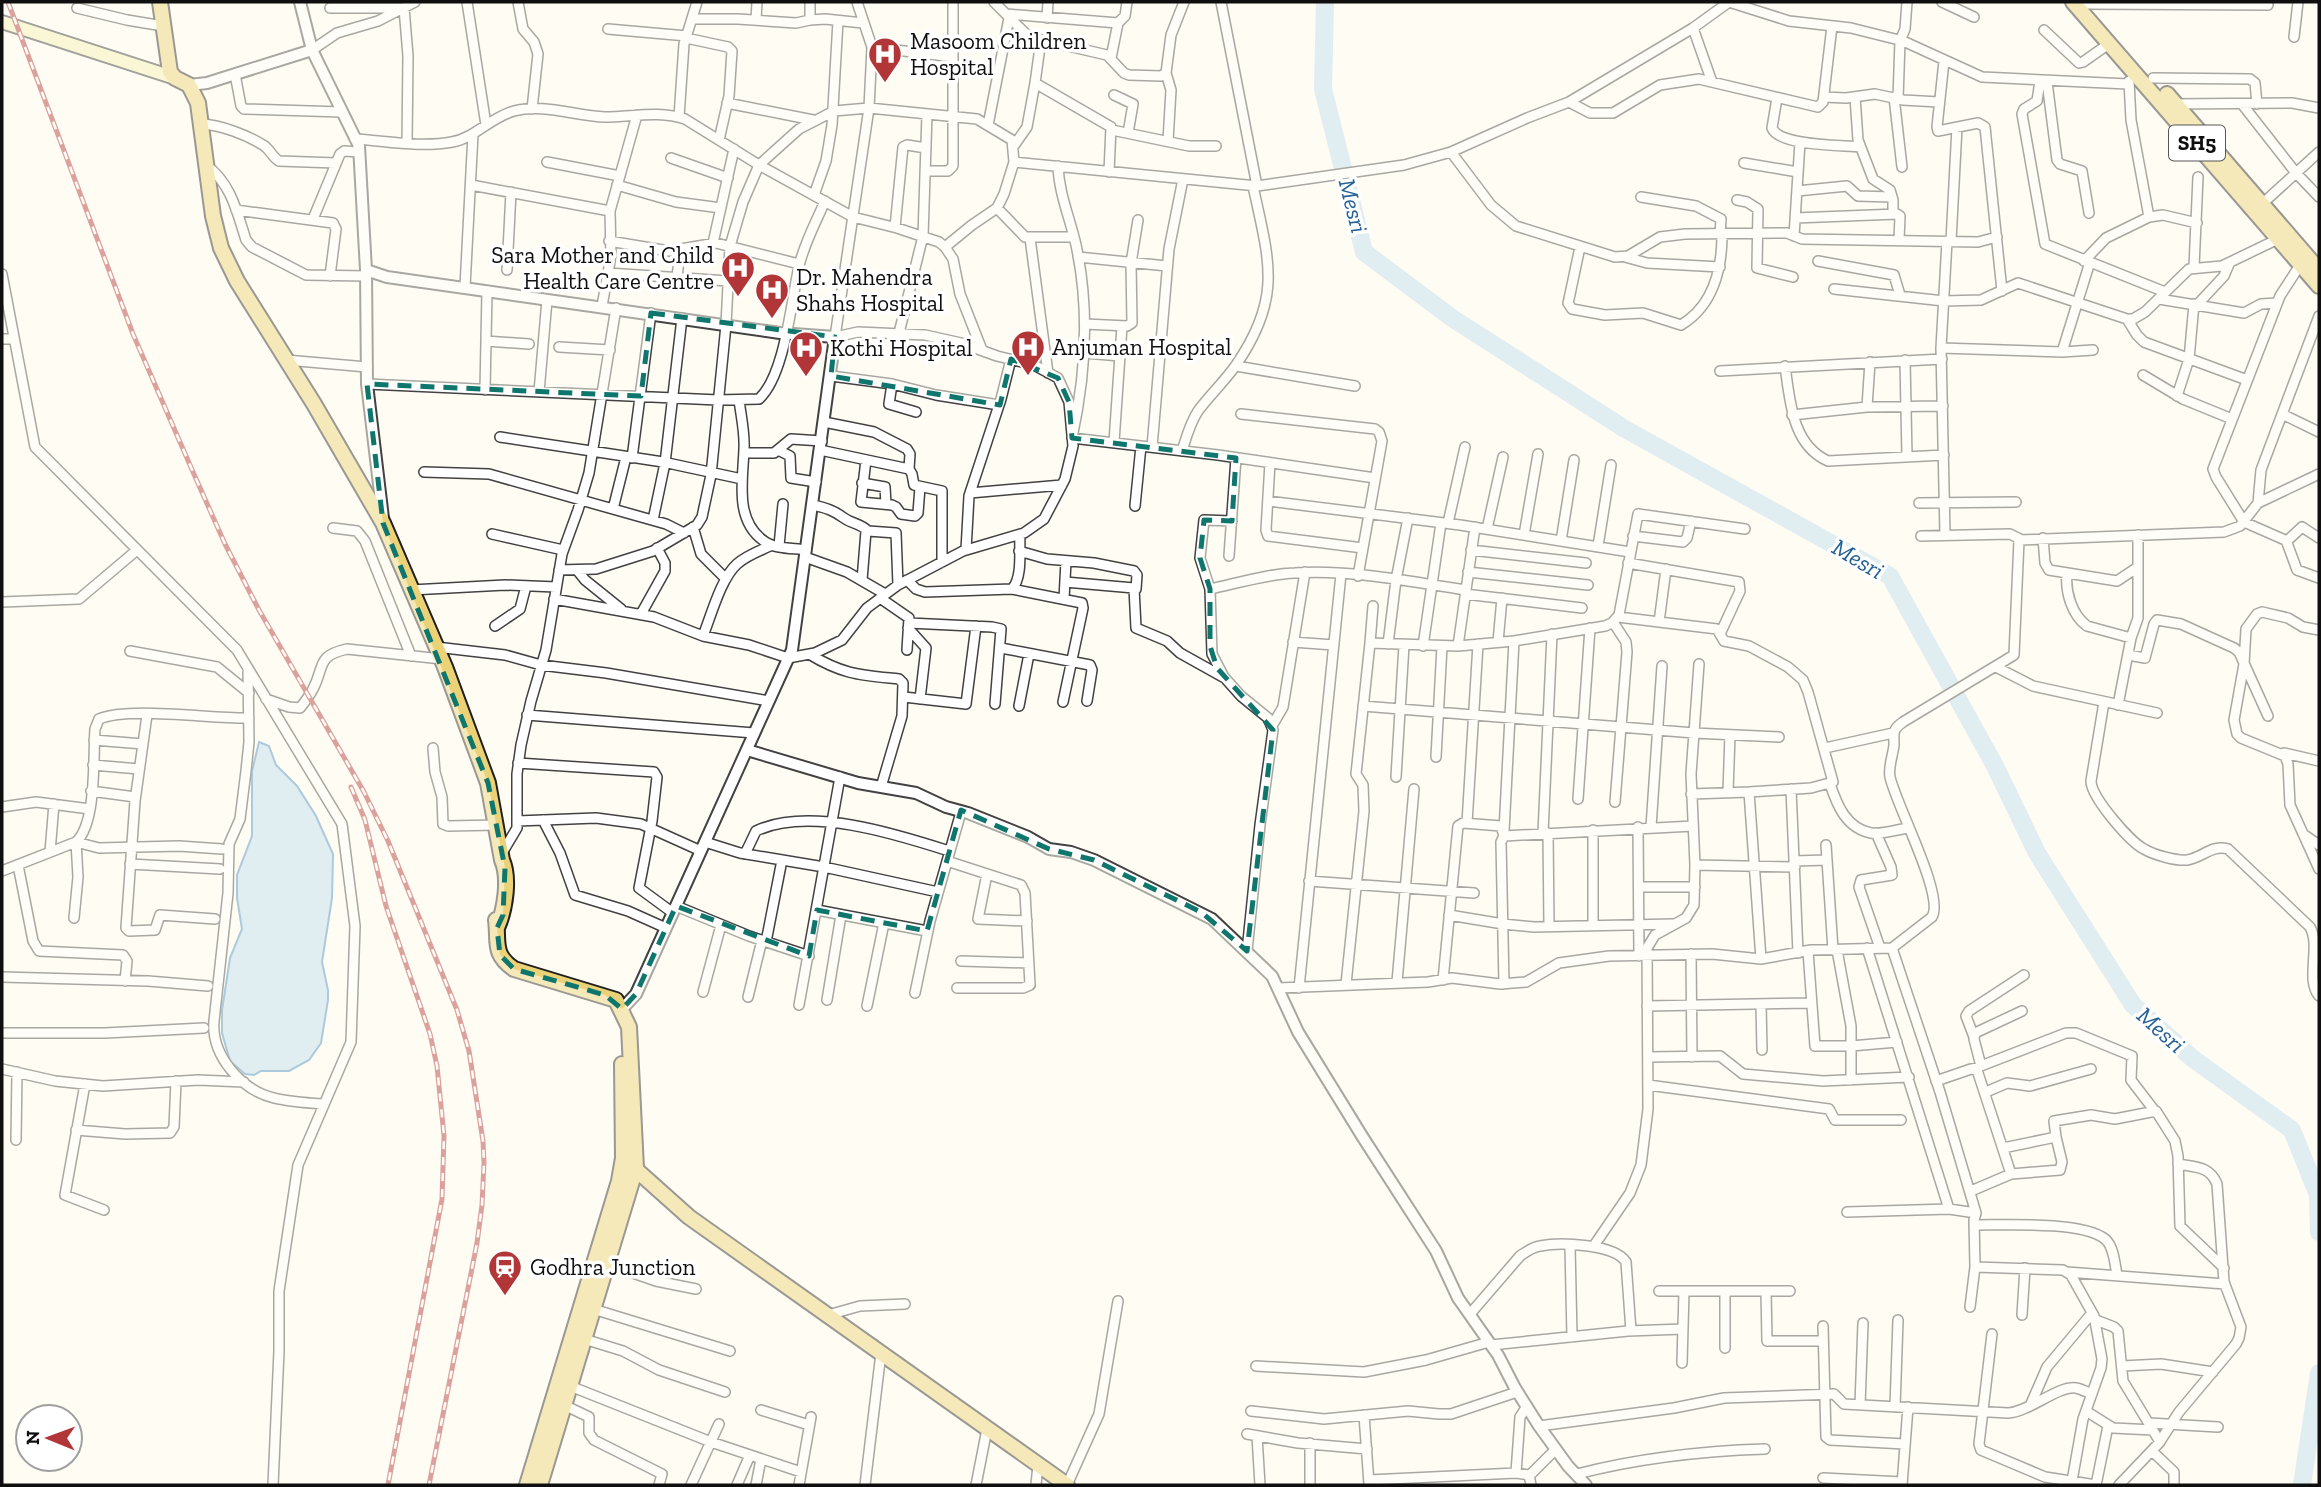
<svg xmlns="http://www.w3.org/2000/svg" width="2321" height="1487" font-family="'Zilla Slab',serif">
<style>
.water{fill:#bcdbf0;stroke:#4b8ec0;stroke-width:2}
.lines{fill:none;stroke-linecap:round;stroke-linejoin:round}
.river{stroke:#bcdbf0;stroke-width:18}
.minor-casing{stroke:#424242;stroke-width:12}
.tertiary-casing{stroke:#424242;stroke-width:14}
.secondary-casing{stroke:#313131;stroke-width:16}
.primary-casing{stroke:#202020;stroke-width:18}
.minor{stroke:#fff;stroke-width:9}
.tertiary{stroke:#fff;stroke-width:10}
.secondary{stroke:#f7f2b5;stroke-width:12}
.primary{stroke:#ebd276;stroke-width:14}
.rail-casing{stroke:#b23537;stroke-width:5}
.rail{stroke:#fff;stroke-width:2.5;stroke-dasharray:8;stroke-linecap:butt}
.marked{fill:none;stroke:#0f766e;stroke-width:5;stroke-dasharray:14 9;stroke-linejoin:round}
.labels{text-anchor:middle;stroke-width:7;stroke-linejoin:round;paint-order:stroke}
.shield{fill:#fff;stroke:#575757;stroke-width:2}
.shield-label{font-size:21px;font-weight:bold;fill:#0f0f0f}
.poi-label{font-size:23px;fill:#0f0f0f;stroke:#fff;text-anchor:start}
.water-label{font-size:24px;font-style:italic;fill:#246195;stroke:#fff}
</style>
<rect width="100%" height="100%" fill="#fefcf3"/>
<!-- water -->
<path class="water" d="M259,742L269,746L276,765L297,786L316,816L333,854L332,898L322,962L328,990V1000L321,1043L309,1060L289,1071H261L254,1075L245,1074L230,1061L222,1033V1010L230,958L242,929L237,898V875L252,836V771Z"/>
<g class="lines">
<!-- river -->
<path class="river" d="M1325,2L1323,89L1364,252L1452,318L1625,429L1890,576L1995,766L2037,853L2133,1005L2192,1058L2292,1130L2318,1195L2319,1232
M2302,1485L2319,1373"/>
<!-- minor casing -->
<g class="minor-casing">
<path id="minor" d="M467,2L486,125
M518,2L523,29L534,42L538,54L532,109
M994,2L1029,37L1107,55L1124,73L1129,75L1161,76L1166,73L1171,35L1184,2
M1221,2L1257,186
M1729,2L1789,21L1851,28L1903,41L1982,77L2128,84
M1942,2L1974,17
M2086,4L2268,5
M77,8L127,20L163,26
M330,8H404L408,56L407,143
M1006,14L1118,23
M1047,18L1048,2
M692,19H738L796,23L810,20L825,19L863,23
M756,20L757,2
M810,20V2
M1693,28L1712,82
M608,29L687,36
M2044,30L2079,63L2083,62L2110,43
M2294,37L2298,2
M686,38L728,47L732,51L729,96L719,140
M1041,40L1035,83L1111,127L1109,172
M872,47L953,57
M312,50L337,33L378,21L415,2
M1111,58L1118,23L1125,16L1127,2
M1944,61L1937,127L1938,131L1978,123L1985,127L2002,291
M1166,73L1171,90L1168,141
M235,74L241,106L244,109L342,112
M2153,78L2250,79L2255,83L2257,104
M2040,81L2037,101L2024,109L2022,114L2045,244L2165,292
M2129,81L2131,120L2149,217
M2047,82L2057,160L2060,164L2082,171L2089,213
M1114,95L1133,104L1128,133
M1824,97L1846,98L1875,94L1903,100L1939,102
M1855,97L1858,140L1873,179L1890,190L1893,200V214
M1894,97L1902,167
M1777,98L1772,128C1779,146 1841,145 1860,147
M1898,99L1900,41L1905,29L1907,2
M1569,102L1590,113H1613L1660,85L1699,79L1818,107L1823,102L1832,26
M727,103L813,120
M2175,104L2292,103L2319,108
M2242,104L2296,173L2319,197
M679,117L684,44L697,2
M202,124C221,125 247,135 263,145C270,149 272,157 279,161L336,163
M988,125L1009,18
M1112,130L1189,146H1216
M355,139C386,141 421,148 452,142C475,138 491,117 514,111C543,103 575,116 605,117C632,117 659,110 685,119L759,165L853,217L897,228L939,242L945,247L953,259L960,294L982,350
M1013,147L1027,127L1035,83
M1451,152L1491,205L1516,226L1615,257L1628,256L1660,237L1685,234L1777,233H1787L1802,239L1978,242L1997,237
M671,158L728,178
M547,162L620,176
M1744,163L1798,172
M206,165C231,183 237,212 246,240L252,247L306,275L366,276
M1058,166C1059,194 1070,218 1076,245C1090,310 1086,374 1072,438L1218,455L1375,478
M925,171H948L953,166V2
M471,185L610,211
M617,185L676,202L721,208
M1797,191L1847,186L1858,196L1892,197
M814,195L826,161L832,125L838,21
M1641,197L1696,206L1721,219L1720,235
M1737,200L1747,202L1758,209L1757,268L1793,277
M2262,204L2319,152
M997,208L1025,237H1074
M236,210L333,223L336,229L330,276
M1795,218L1897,214L1900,216L1899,240
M313,219L340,154L344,151L359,152
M895,227L903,147L907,145L926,148
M1794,236L1800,142
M1030,238L1048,373
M609,241L669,251L716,243L799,264
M1951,241L1957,127
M713,243L734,149
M945,247L972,225L997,208L1004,194L1014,162
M1580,247L1569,299L1568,303L1572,309L1605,315L1643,313L1681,325C1713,306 1722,269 1722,235
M1078,257L1167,266
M1625,257L1647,263L1720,267
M1818,261L1894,275L1900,295
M2084,261L2106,238L2149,217L2163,215L2197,223
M2300,265L2280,296L2213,469L2216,477L2244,522L2285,540H2288L2302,527L2319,538
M2194,267L2198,177
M507,270L511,192
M608,273L728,281
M2,274L35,447L237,650L342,824L355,926L351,1042L298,1165L279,1291V1351L273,1485
M677,278L680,250
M465,287L473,134
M1834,289L1944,301L1981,300L2018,283L2127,319H2133L2145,312L2189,269L2222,266L2278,239
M2159,299L2244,313L2261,304L2277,303
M2197,305L2224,276L2230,262
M602,306L611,256L610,211L637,115
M2127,319L2137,335L2144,342L2247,380
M1085,324L1127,326L1132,323L1131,263L1138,220
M899,333L923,236L927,114
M2,339H14
M486,341L529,344
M559,347L610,350
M1941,348L2062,352L2093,350
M2062,352L2090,262
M1085,353L1120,356
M286,360L367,367
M1905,360L1907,457
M1236,366L1355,386
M1785,366C1790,401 1792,445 1828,461L1944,455
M1720,371L1942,359
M2143,375L2183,399L2232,419
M831,376L892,384L936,395L999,405
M367,384L718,400L759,399C785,375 791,302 799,266C804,244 816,222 825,201
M892,384L889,404L916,412
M485,390L487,291
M539,392L547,300
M2177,396L2189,359L2194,304
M739,400C741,416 745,433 744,449C743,480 734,520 764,541C774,549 793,548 806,550
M1867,407L1870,362
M1241,414L1375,429L1379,432L1382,441L1358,576
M2282,414L2319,432
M1792,415L1867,407L1943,406
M824,422L874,432L907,449L910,454L909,469
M500,437L663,462L742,479
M1114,442L1122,326
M1152,447L1169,249L1183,179
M778,450L790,456L791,478L816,482
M820,450L909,469L912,474L914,485L942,491V562
M1182,451C1186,438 1190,423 1198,411C1210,395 1224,382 1236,365C1283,297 1269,261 1253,186
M744,453H774L791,439L822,441
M632,458L651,313
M866,460L861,502L892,505L896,507L901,514L915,516L918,513L920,487
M1270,463L1266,530L1268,536L1363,548
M424,472L489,474L666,524L684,533
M862,483L885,487L886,504
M970,493L1062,485
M1268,501L1460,525L1630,552
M1919,503L2016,502
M2258,503L2319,474
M813,505C826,508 833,510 844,518C852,524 860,523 868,531L896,533L898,585
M1135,506L1141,446
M613,509L626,457
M653,520L665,463L682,318
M1232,521L1204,520L1200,558L1210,589L1212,654L1224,677L1241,696L1268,718L1273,730L1260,825L1247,951
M1448,523L1465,447
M693,527L701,554L726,579
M333,528L357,531L365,541L411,656
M1487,529L1503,457
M492,534L563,550
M1524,535L1538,454
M1945,535L1941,348L1947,241
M1633,536L1683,542L1687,538L1691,521
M1921,536L2010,534L2020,539
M2043,538L2045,563L2049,570L2117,581L2138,567
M2286,540L2297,570L2319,578
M1561,541L1574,460
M779,546L783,504
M1598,546L1611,465
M966,550L969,496L1001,399L1011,359
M1471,550L1586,563
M1019,551L1047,559L1094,563L1134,571L1137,575L1136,589
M1229,556L1236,458
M805,557L847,572L885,594
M1628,563L1739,582L1740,591L1720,634
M559,570L596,569L653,551L697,525L702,517L711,475L726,325L730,246L743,202L759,165L799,129L834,111L869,108L872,47L857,2
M577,570L585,580L621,609
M1468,572L1588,585
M2067,574C2065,592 2072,615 2087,626L2131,638
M862,580L866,531
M907,580L916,589L925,592L1012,589C1023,577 1019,550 1020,534
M1065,582L1134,588L1136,628L1167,641L1180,653L1223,677
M1012,589L1082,603L1083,608L1063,702
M1210,589C1238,583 1267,574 1295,573C1351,569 1410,582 1466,590
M411,590L505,585L556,587
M1465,594L1582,608
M880,598L909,618L907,650
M554,599L654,617L703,636L749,645L788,658L815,653L842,640L867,608L898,585L963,551L1024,533L1044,519L1065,479L1073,446L1069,402L1058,378L1034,365L997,356L961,343L925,335L858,332L835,337L869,108L977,119L1012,140L1014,162L1257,186L1404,165L1451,152L1527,118L1569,102L1693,28L1729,2
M1064,599L1066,561
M2,602L79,599L137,550
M641,614L665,571V563L657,548
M1618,617L1717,629L1724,641L1749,646L1788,667L1803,680L1808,692L1833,782L1811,788L1749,792L1761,959
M1613,622L1626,642L1627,652L1615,802
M1659,622L1666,569
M909,623L992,627L1001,629L995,704
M495,626L520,609L526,586
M908,628L926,648L920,699
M2319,630L2303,627L2288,618L2262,612L2257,614L2246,629L2244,664L2234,720L2237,734L2241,738L2285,756L2288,764L2290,805L2319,869
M703,636C711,616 721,578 737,564C747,555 760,551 772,545
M1293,642L1334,645
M1498,642L1502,598
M1370,643L1373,606
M1388,644L1396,580L1408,518
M1423,646L1441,523
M1458,646L1475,527
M436,647L505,655L541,665L606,673L769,701
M1001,648L1090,665L1092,670L1087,701
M130,651L217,667L249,693
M809,654C844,675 860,675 899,679L903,683L902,716L881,787
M2128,655L2145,658L2154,624L2157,620L2181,624L2234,648L2239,652L2268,716
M1996,667L2033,686L2157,713
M248,671L249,742L246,771L240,819L229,844L228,893L214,1021C211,1055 241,1090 274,1098C290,1102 308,1103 324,1104
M904,697L966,704L976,626
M266,699L289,707L300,708C304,703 310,695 313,689C325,666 316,656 347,649L442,659
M2104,702L2091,781C2091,797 2130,842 2144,849C2154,855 2176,861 2187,860C2202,858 2212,844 2228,849L2310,927C2321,947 2305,979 2319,996
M2118,705L2131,638L2138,618V535
M1019,706L1029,654
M1363,706L1694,733L1779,737
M147,715L135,801L126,928L129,931L155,930L160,915L215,919
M527,715L754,733
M1272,726L1283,707L1305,572
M94,740L143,744
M433,748L435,772L442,797L443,824L448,826L497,825
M1825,748L1893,733
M2284,753L2319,761
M1436,757L1442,646
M518,763L654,772L657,777L652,821L639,888L673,913
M93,765L139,769
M1396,777L1404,645
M1830,784C1837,805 1846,828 1871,833C1882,835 1898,829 1909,828
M1791,789L1798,953
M91,791L135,797
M1728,792L1730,735
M1691,794L1749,792
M1578,799L1590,628
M2,807L36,802L90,809
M543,820L560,853L575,895L628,911L666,928
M517,821L596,818L641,824L701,851
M1467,823L1478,644
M1638,827L1639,956
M1651,827L1662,666
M1504,831L1514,641
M1543,833L1552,634
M1548,833L1549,926
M1876,833L1891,867L1892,875L1861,880L1859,887L1880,948
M2303,834L2319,845
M705,842L740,853L824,867L938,892
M1826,845L1833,950
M50,852L54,804
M502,853L517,828V774L521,745L531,701L546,650L562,554L578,510L589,473L616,308
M745,854L756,831C809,806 896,834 949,851
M947,861L1021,885L1025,893L1030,985L1023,988H957
M1794,861L1827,860
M130,864L220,869
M18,865L33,941L39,951L123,955L127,961L125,981
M1695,865L1795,867
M2,871L76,842C97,823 93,757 95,729L99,719C129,706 212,719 249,718
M987,874L978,919L1027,921
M1309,881L1474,893
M1639,887H1695
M676,906L749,936L809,956
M817,910L927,931
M1449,915L1503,924L1534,927L1673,924
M74,918L78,877L76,842L99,848L179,846L222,849
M1593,925V830
M766,942L782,860
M1867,948L1949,1209
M1892,948L1940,1092L1976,1213L1974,1220L1975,1267L1970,1307
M1837,950L1851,1026V1080
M1808,951L1815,1046H1851L1897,1042
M1691,954L1692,1057
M961,961L1029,963
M2,977L148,981L208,986
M1443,980L1458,826L1463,823L1501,826L1504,836
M1397,982L1414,789
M1346,984L1364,811L1363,785L1356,774L1370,643L1458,646L1514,641L1605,626L1612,623L1619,615L1638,514L1745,529
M1504,984L1501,842L1504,836L1693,826
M1278,988L1428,982L1452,978L1500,984L1526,982L1559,963L1609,956L1712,954L1761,959L1811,950L1892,948L1932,917C1945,896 1896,805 1890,777C1888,767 1893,755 1894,745C1894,732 1892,730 1903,722L2014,655L2019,540L2224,532L2240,526L2258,503L2261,470L2319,316
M1299,988L1341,574
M703,992L721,925
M915,993L930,921L961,812
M748,997L762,940
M827,1000L841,915
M1761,1004L1762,1050
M799,1005L840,777
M867,1006L884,923
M1647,1006L1811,1003
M2,1033H105L204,1028
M1974,1037L1966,1016L1969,1011L2024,975
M1648,1057L1720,1056L1743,1074L1823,1081L1909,1077
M1981,1066L1974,1039L1975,1033L2022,1011
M2,1069L55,1081L103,1086L198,1080L244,1082
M1973,1069L2066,1033H2076L2132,1056L2131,1080L2154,1110
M1936,1081L1971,1069L1977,1070L2011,1174
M85,1084L65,1195L104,1210
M1648,1085L1829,1109L1835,1120H1901
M1986,1092L2007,1083L2030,1086L2091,1069
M76,1130L125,1134L170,1133L174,1127L176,1081
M16,1140L17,1072
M2003,1148L2056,1137L2054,1121L2091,1115L2115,1119L2156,1111L2175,1141L2178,1156L2180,1226L2224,1268
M1971,1191L2011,1174L2060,1170L2062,1162L2056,1137
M1847,1212L1949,1209L1976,1213
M1976,1225C2005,1225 2083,1221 2105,1239C2114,1246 2115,1265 2117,1275
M1570,1246L1572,1337
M1593,1247L1630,1193L1641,1165L1648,1109L1647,948L1655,935L1686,918L1694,905L1695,865L1691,774L1699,664
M607,1264L656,1281L696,1289
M1975,1267L2063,1270L2071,1275L2094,1316L2102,1359L2101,1368L2083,1419L2072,1481
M2067,1272L2225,1284
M1659,1291H1790
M1725,1291V1348
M1766,1291L1767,1341H1823
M593,1309L730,1351
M1470,1314L1520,1256C1526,1252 1532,1247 1540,1246C1560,1242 1615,1244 1626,1262L1631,1331
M828,1315L860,1306L905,1304
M2022,1315L2025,1268
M2096,1320L2114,1327L2118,1331L2123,1381L2160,1442
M1823,1326L1826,1437L1830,1440L1905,1444
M1992,1334L1979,1444L1981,1450L2045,1477L2096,1485
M584,1339L623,1351L659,1370L725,1392
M1491,1345L1628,1331L1683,1329
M1682,1363L1684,1291
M1256,1366L1364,1372L1426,1360L1489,1342
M2122,1366L2161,1364L2213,1372
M570,1386L711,1442L801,1472
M564,1405L589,1417V1433L594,1440L662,1474L659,1485
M1860,1405L1863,1323
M2030,1406L2047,1367L2092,1313
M1895,1407L1898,1320
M761,1410L809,1425
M1251,1411L1324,1419L1408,1411L1439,1414H1451L1517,1392
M2086,1411L2113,1428L2153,1430
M1364,1415L1369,1484
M2149,1423L2218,1427
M1539,1426L1674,1408L1724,1398L1834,1394L1844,1404L2008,1413C2029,1412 2059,1385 2076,1388C2081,1389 2087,1392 2092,1394
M1247,1434L1298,1443L1367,1449
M1257,1436L1260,1485
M1310,1443V1485
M2152,1451L2174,1472V1485
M1516,1473L1520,1417L1527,1406
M1577,1474C1639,1458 1702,1451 1765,1449
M1529,1476L1556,1449
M1823,1478L1902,1482
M1369,1480L1516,1473L1529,1475L1531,1485
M691,1485L719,1424
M737,1485L750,1455
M756,1485L761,1459
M799,1485L811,1417
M865,1485L881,1353
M976,1485L987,1429
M1036,1485L1038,1465
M1067,1485L1099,1414L1118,1301
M1902,1485L1908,1407
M2096,1485L2108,1426
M2119,1485L2159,1443L2179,1412L2236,1344L2239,1338L2241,1327L2224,1282L2217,1184C2210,1166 2195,1167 2178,1164"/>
</g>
<!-- tertiary casing -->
<g class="tertiary-casing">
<path id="tertiary" d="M300,2L312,50L359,146L366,270L367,384L383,518
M189,85L207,83L312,50
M366,270L387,277L780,333L835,337L792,650L636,994L622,1009
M747,750L858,783L916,793L946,807L968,813L1028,837L1049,849L1071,852L1094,860L1212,919L1272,976L1298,1032L1362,1136L1436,1251L1458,1298L1498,1355L1515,1388L1539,1426L1568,1466L1586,1485"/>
</g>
<!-- secondary casing -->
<g class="secondary-casing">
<path id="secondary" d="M2,22L175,78"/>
</g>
<!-- primary casing -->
<g class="primary-casing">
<path id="primary" d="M160,2L170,72L175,78L189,85L198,103L213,216L221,248L237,281L314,404L383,523L445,667L488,783L502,860C510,878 505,910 497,928
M2073,2L2319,286
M2167,94L2319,270
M496,920C499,942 492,954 514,969L616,1000L629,1027L636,1168L540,1485
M623,1158L689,1217L1067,1485
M527,1485L619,1181L623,1158L622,1064"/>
</g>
<!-- minor -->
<use href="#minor" class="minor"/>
<!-- tertiary -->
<use href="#tertiary" class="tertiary"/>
<!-- secondary -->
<use href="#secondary" class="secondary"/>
<!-- primary -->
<use href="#primary" class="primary"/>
<!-- rail casing -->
<g class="rail-casing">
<path id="rail" d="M8,2L133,334L193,472L225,544L259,610L364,792L388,841L457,1010L469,1051L483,1141L484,1163L482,1205L477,1243L429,1485
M351,787L365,820L386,906L430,1034L437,1066L444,1136L442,1199L388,1485"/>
</g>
<!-- rail -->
<use href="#rail" class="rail"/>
</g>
<!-- marked area -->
<path d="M0 0H2321V1487H0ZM651,313L835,337L831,376L1000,405L1011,359L1058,378L1069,402L1072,438L1236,458L1232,521L1204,520L1200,558L1210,589V646L1217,668L1273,730L1247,951L1201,912L1094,860L1049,849L961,810L927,931L817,910L809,956L676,906L636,994L622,1009L605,995L514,969L500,955L497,928L503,915L505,868L488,783L383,523L367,384L641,396Z" fill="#fefcf3" fill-opacity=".55" fill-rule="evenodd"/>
<path class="marked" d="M651,313L835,337L831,376L1000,405L1011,359L1058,378L1069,402L1072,438L1236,458L1232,521L1204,520L1200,558L1210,589V646L1217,668L1273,730L1247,951L1201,912L1094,860L1049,849L961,810L927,931L817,910L809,956L676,906L636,994L622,1009L605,995L514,969L500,955L497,928L503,915L505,868L488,783L383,523L367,384L641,396Z"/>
<!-- icons -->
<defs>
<g id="hospital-pin" transform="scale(1.75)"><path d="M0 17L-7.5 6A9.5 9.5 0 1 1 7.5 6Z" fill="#b23537" stroke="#fff"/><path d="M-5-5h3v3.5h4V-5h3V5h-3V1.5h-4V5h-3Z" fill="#fff"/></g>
<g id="station-pin" transform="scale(1.75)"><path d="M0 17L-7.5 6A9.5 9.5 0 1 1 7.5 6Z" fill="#b23537" stroke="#fff"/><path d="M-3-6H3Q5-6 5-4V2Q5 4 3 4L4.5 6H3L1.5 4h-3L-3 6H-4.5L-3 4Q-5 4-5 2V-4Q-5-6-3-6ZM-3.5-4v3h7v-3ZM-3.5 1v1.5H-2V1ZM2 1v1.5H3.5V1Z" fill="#fff"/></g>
</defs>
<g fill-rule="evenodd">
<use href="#hospital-pin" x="885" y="54"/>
<use href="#hospital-pin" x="738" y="268"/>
<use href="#hospital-pin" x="772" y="290"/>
<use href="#hospital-pin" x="1028" y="347"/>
<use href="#hospital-pin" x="806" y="348"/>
<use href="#station-pin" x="505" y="1267"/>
</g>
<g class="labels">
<!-- shield labels -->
<rect class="shield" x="2169" y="125.5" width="56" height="35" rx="5"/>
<g class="shield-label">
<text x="2197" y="150">SH5</text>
</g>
<!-- poi labels -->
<g class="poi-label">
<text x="910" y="49">Masoom Children<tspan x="910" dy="26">Hospital</tspan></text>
<text x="714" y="263" text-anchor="end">Sara Mother and Child<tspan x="714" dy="26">Health Care Centre</tspan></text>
<text x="796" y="285">Dr. Mahendra<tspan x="796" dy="26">Shahs Hospital</tspan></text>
<text x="1052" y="355">Anjuman Hospital</text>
<text x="830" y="356">Kothi Hospital</text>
<text x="530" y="1275">Godhra Junction</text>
</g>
<!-- water labels -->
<g class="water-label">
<text transform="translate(1353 206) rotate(76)" y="8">Mesri</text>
<text transform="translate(1858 559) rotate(31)" y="8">Mesri</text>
<text transform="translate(2161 1030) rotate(42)" y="8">Mesri</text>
</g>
</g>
<!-- border -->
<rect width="2321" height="1487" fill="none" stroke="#0f0f0f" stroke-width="7"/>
<!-- north arrow -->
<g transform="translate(49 1438) rotate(271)"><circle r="33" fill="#ffffff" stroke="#9f9f9f" stroke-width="2"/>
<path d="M0-5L12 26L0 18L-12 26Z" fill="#b23537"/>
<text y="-10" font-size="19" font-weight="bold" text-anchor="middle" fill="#0f0f0f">N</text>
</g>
</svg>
